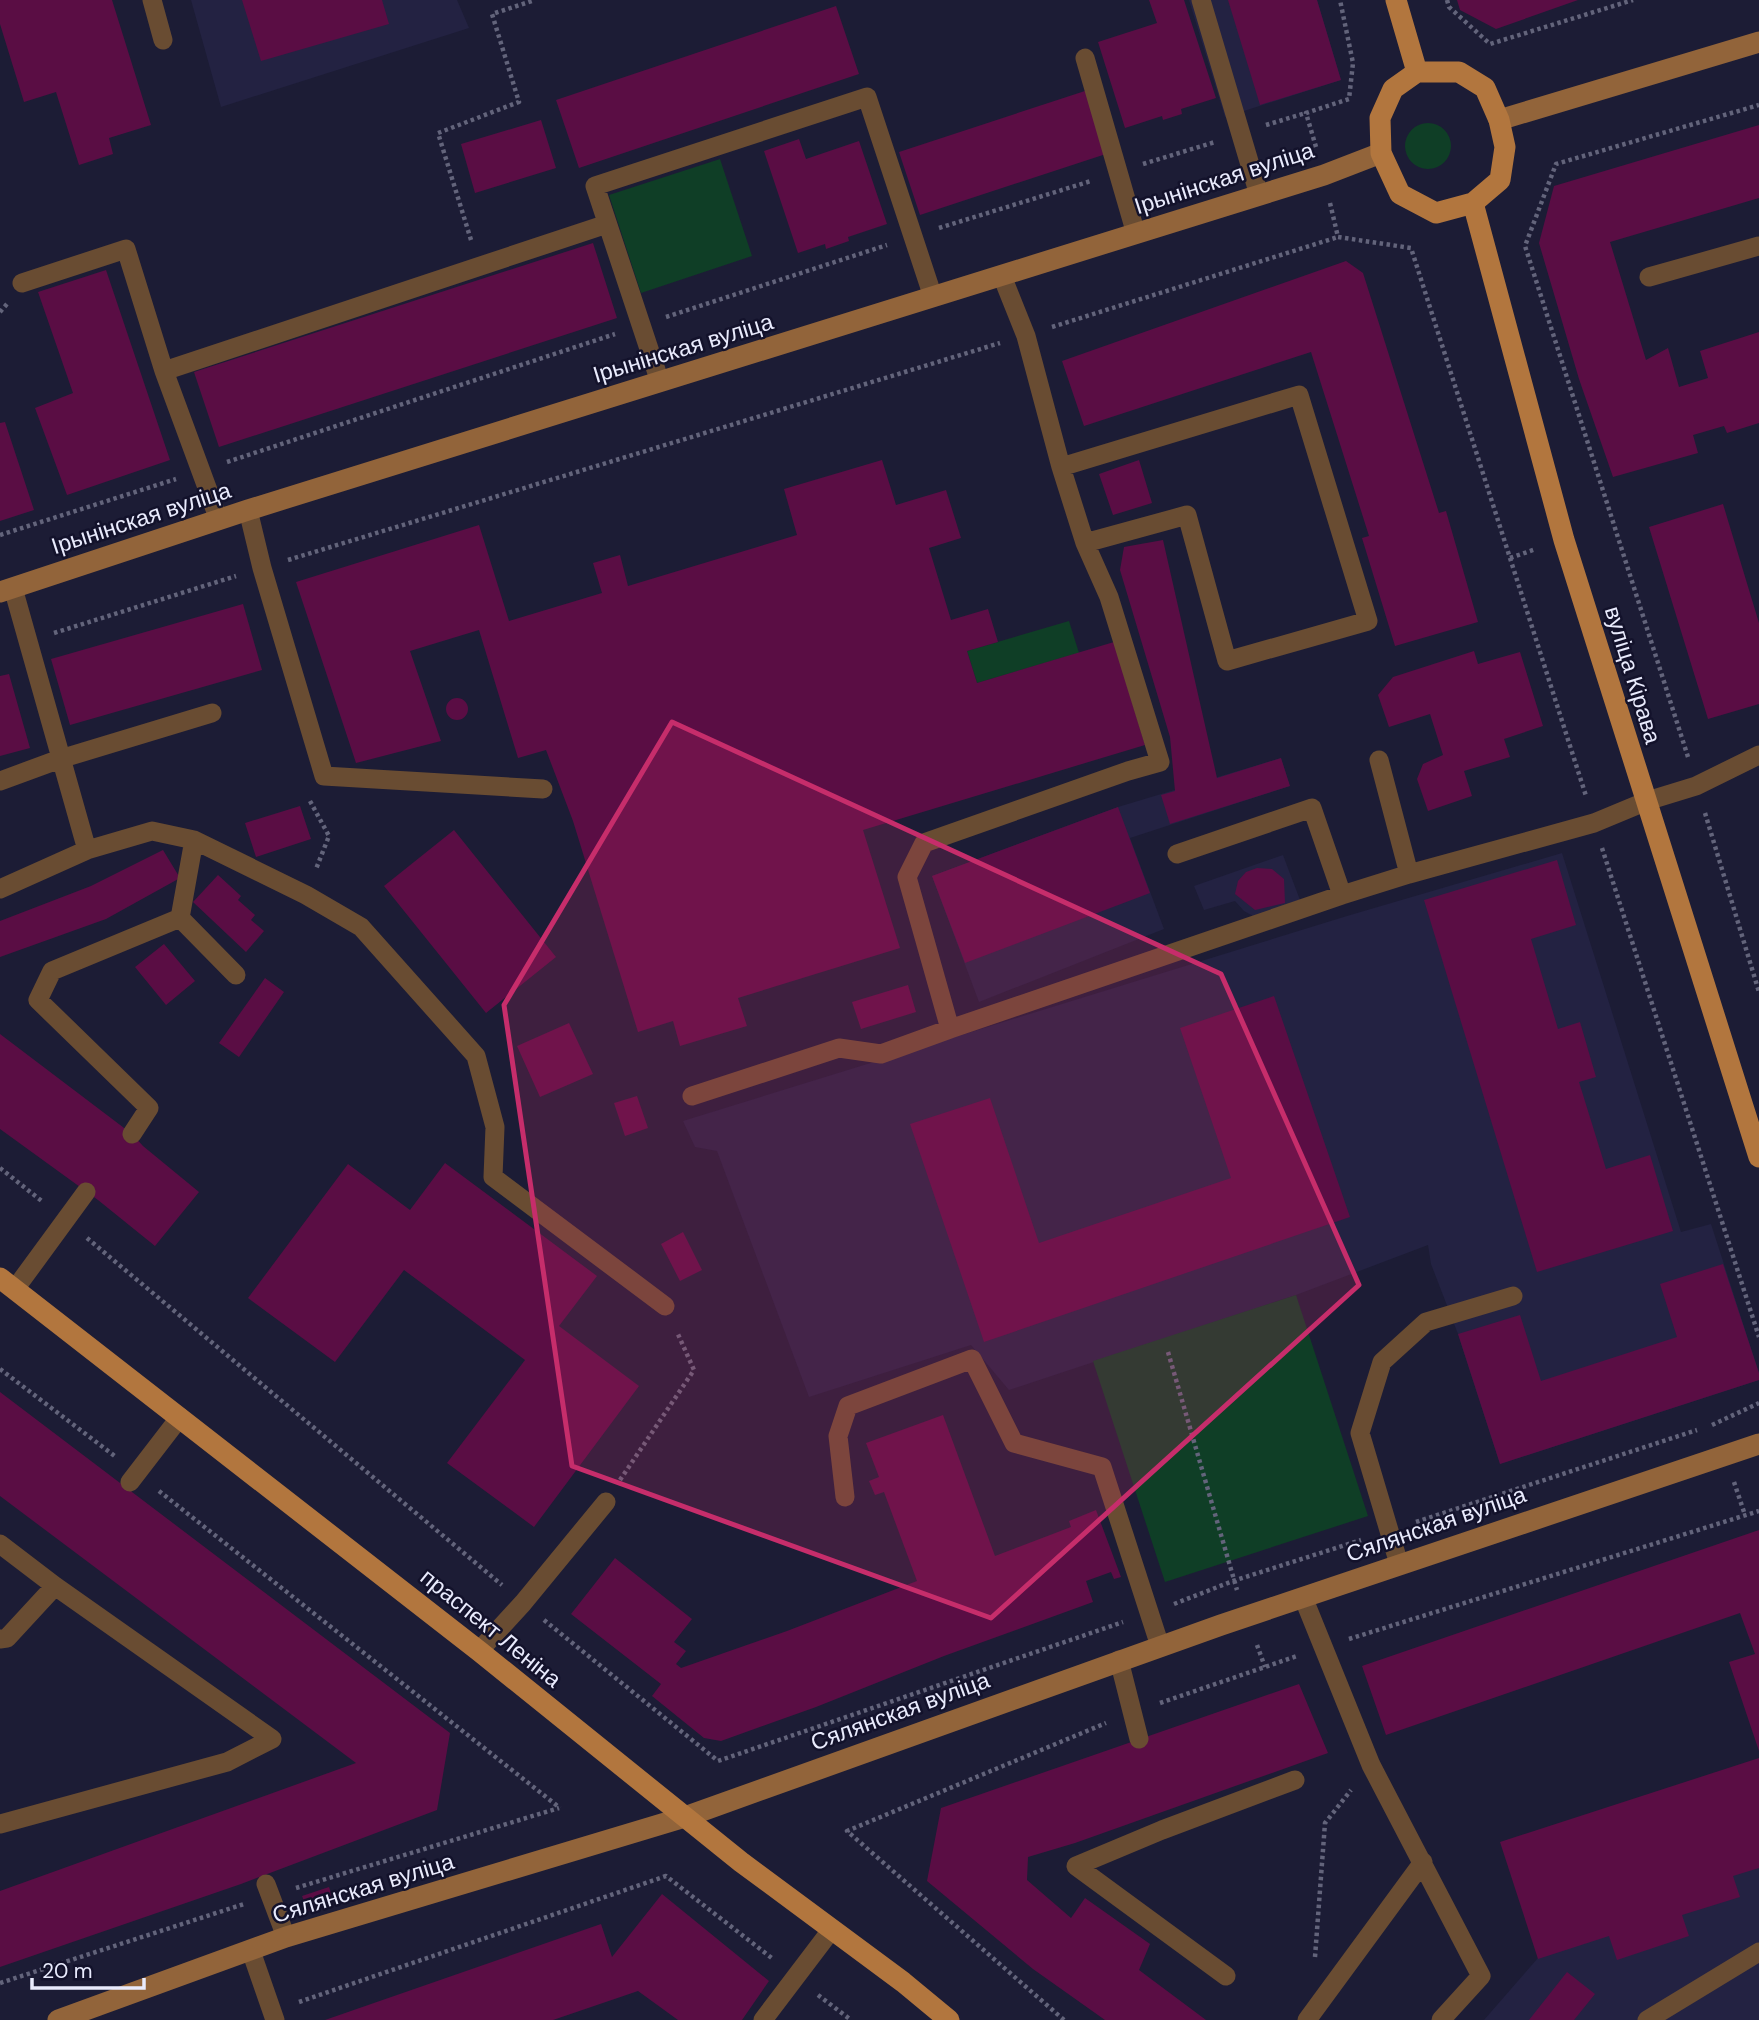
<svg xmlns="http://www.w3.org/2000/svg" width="1759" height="2020" font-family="'DM Sans',sans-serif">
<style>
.built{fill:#232242}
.green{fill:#0f3e26}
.building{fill:#5a0d44}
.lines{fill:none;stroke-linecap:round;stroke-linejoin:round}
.path{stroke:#63647b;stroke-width:4.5;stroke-dasharray:3.5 3.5;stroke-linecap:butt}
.lane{stroke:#694c32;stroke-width:19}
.secondary{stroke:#92643a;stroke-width:21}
.primary{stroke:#b2763e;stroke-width:21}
.marked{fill:#c62d6b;fill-opacity:0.2;stroke:#c62d6b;stroke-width:5;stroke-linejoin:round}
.labels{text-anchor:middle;stroke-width:5;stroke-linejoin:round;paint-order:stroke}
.street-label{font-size:23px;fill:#e9ebfd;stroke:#13122b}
</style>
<rect width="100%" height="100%" fill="#1c1c35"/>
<!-- built -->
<path class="built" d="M191,0H457L469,28L221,107Z
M1189,0H1317L1341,80L1225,117Z
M1281,758L1290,786L1130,838L1164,929L979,1002L932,876L1118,807Z
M1562,853L1681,1232L1711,1224L1759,1373V1380L1500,1464L1458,1334L1431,1264L1428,1245L1296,1295L1009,1390L971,1345L809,1397L717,1151L695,1147L683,1121L1347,916Z
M1283,855L1300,900L1253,916L1244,911L1235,901L1204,910L1194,886Z
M1759,1758V2020H1484L1538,1958Z"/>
<!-- green -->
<path class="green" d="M1405 146a23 23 0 1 1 46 0a23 23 0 1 1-46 0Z
M720,159L752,256L641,293L609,195Z
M1069,621L1079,653L977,683L967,651Z
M1296,1295L1368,1516L1165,1582L1093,1361Z"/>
<!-- building -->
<path class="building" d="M0,0H112L151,125L109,138L113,154L79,165L56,92L24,102L0,24Z
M242,0H382L389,24L261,61Z
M1149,0H1184L1216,98L1181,109L1182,114L1163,120L1162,116L1125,128L1098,42L1157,23Z
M1228,0H1317L1341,80L1260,105Z
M1457,0H1578L1496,29L1460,10Z
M836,6L859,74L579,168L556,100Z
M1088,90L1109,153L920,215L899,152Z
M541,120L556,168L475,193L461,144Z
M1759,125V198L1610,242L1646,360L1668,348L1679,387L1708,378L1700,351L1759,332V423L1727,433L1724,426L1693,435L1698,453L1613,477L1579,379L1539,243L1554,186Z
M799,139L806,159L859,141L887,224L848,237L849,241L826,249L825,244L798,253L764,151Z
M593,243L617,318L219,447L194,372Z
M1346,261L1363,273L1439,513L1446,511L1478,622L1395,646L1362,538L1369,536L1311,352L1084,426L1062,361Z
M106,270L170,460L67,495L35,408L73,393L38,292Z
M5,422L34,510L0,521V423Z
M882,460L896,505L946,490L961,538L929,548L951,620L988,609L998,642L967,651L977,683L1114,642L1145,745L863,830L900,948L738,998L747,1026L680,1046L673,1021L638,1032L573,821L546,750L518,758L479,630L410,651L441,741L356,763L296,582L479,525L509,621L602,593L593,563L620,555L628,586L797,535L784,489Z
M1139,460L1152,503L1113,515L1099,474Z
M1723,504L1759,623V704L1708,719L1649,527Z
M1163,540L1217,778L1281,758L1290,786L1170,824L1161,795L1175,791L1170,737L1120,570L1124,547Z
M243,604L262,670L70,725L51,659Z
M1474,651L1478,664L1520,652L1543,726L1504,739L1510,757L1464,771L1472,796L1428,811L1417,779L1423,764L1443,755L1430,714L1389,727L1378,695L1393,677Z
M9,674L30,748L0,756V676Z
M446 709a11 11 0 1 1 22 0a11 11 0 1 1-22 0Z
M300,806L311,839L256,857L245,823Z
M1118,807L1150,893L965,963L932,876Z
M454,830L556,957L486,1013L384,886Z
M163,850L180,878L106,919L0,957V921L91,886Z
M1557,860L1576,925L1531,939L1558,1029L1580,1022L1596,1077L1579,1082L1606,1169L1650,1155L1673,1231L1537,1272L1424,900Z
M1257,868L1272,869L1284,879L1285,903L1255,910L1235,894L1238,881L1246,872Z
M218,875L241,896L238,900L255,915L251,920L264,931L246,952L193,902Z
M164,944L195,981L166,1005L135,967Z
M265,978L284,992L239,1057L219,1043Z
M908,985L916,1012L861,1029L852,1002Z
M1274,996L1350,1217L984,1342L910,1124L990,1098L1039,1243L1231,1178L1180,1028Z
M569,1023L593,1074L540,1097L517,1046Z
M0,1034L132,1134L143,1146L199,1192L155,1246L98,1200L0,1129Z
M637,1096L648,1128L625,1136L614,1103Z
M445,1163L597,1276L559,1326L639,1386L534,1527L447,1463L525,1360L404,1270L335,1362L248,1298L348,1164L410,1210Z
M683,1232L702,1270L680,1281L661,1244Z
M1723,1264L1759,1373V1380L1500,1464L1458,1334L1520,1315L1541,1381L1677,1337L1660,1284Z
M0,1392L450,1733L437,1810L241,1884L0,1967V1891L356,1763L0,1496Z
M943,1415L995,1556L1071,1527L1069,1521L1096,1510L1121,1577L1114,1579L1111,1572L1086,1581L1093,1602L944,1656L816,1707L721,1741L704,1738L652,1696L661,1684L571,1614L615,1558L692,1619L674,1642L686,1651L676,1664L681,1668L787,1631L917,1581L884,1492L875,1495L869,1481L879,1477L866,1443Z
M1759,1530V1751L1729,1662L1755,1654L1740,1613L1386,1735L1362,1666Z
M1299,1684L1328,1753L1075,1843L1028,1857L1027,1880L1071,1918L1085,1898L1150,1944L1139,1970L1206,2020H1105L1033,1969L927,1881L941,1808Z
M1759,1758V1868L1733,1876L1740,1897L1682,1915L1689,1936L1617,1960L1609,1936L1538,1959L1500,1842Z
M329,1887L334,1902L308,1911L302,1896Z
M662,1894L769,1981L742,2020H678L638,1991L553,2020H325L601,1924L612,1957Z
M1567,1972L1595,1994L1574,2020H1529Z"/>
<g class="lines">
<!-- path -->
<path class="path" d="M1447,0L1449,7L1490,44L1633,0
M1266,125L1306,113
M1316,147L1306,113L1349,99L1353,63L1340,0
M1143,164L1215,142
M1330,203L1338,237L1411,248L1586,796
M939,228L1091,181
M471,240L438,133L519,102L492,14L535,0
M0,312L7,304
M666,317L887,245
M1052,327L1338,237
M227,462L615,334
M0,535L176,479
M1510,558L1536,549
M288,560L1000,343
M54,633L236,576
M1688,757L1525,246L1556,164L1759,105
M310,801L329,836L316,869
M1705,813L1759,992
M1602,848L1759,1337
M0,1168L43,1202
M87,1238L502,1585
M1168,1352L1237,1590
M0,1369L116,1457
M1712,1425L1759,1403
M620,1480L694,1370L677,1332
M1734,1482L1745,1515
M159,1491L560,1808
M1416,1522L1697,1430
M1174,1604L1233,1581L1361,1540
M544,1620L718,1761L1123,1622
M1349,1639L1759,1511
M1257,1645L1265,1667
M1160,1703L1297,1656
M296,1888L559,1808
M1315,1957L1325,1823L1351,1790
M0,1983L244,1904
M818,1995L851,2020
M299,2002L666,1876L773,1959
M1064,2020L847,1831L1106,1723"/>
<!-- lane -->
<path class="lane" d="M152,0L163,40
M1201,0L1259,195
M1085,58L1136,234
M1002,276L1026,336L1061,467L1299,395L1368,621L1227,661L1187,515L1085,543L1061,467
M1649,277L1759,246
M22,283L126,249L164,371
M660,382L595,186L867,97L933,297
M248,510L262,568L324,776L543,789
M219,520L164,371L607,224
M13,588L87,850L152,831L194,840L306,895L361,927L476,1056L495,1127L493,1177L665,1306
M1379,760L1409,874
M0,781L60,759L212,713
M1177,854L1312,808L1342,895
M0,889L87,850
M180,918L236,975
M180,918L194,840
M950,1029L1342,895L1409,874L1594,823L1647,801L1696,786L1759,755
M692,1096L839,1048L881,1054L950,1029L907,877L924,843L1128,771L1160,762L1109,597L1085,543
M132,1134L149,1108L38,1000L52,971L180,918
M15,1289L86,1192
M130,1482L180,1417
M845,1497L838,1436L848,1406L972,1359L1014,1443L1102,1467L1160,1646
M0,1544L55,1586L272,1739L227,1762L0,1824
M1399,1564L1360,1433L1382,1362L1426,1322L1513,1296
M1303,1597L1371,1765L1481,1976L1441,2020
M0,1639L7,1638L55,1586
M479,1651L523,1603L606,1502
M1119,1660L1139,1739
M266,1884L286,1937
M251,1951L275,2020
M1226,1976L1076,1866L1162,1830L1295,1780
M763,2020L832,1929
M1307,2020L1423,1862
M1647,2020L1759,1952"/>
<!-- secondary -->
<path class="secondary" d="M1499,120L1759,42
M0,592L248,510L1324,175L1381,153
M58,2020L286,1937L685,1817L1221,1625L1759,1444"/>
<!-- primary -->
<path class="primary" d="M1396,0L1417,72
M1417,72H1459L1485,88L1499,120L1505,147L1500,180L1473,203L1436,213L1400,194L1381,153L1380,118L1393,89Z
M1473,203L1564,540L1759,1157
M0,1278L479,1651L741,1862L903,1982L949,2020"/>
</g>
<!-- marked area -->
<path class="marked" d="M672,722L1221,974L1359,1285L991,1618L572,1466L504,1005Z"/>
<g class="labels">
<!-- street labels -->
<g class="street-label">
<text transform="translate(1224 178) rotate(-18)" y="8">Ірынінская вуліца</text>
<text transform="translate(683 348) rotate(-17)" y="8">Ірынінская вуліца</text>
<text transform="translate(141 518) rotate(-18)" y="8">Ірынінская вуліца</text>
<text transform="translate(1633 675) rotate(73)" y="8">вуліца Кірава</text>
<text transform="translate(1436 1524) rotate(-19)" y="8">Сялянская вуліца</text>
<text transform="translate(491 1628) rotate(39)" y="8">праспект Леніна</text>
<text transform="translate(900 1711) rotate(-20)" y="8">Сялянская вуліца</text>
<text transform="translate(363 1888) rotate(-17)" y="8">Сялянская вуліца</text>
</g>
</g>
<!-- scale -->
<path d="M32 1978v10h112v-10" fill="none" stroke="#e9ebfd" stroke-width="3.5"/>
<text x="42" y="1978" font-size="21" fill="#e9ebfd" stroke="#13122b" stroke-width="5" paint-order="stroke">20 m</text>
</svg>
